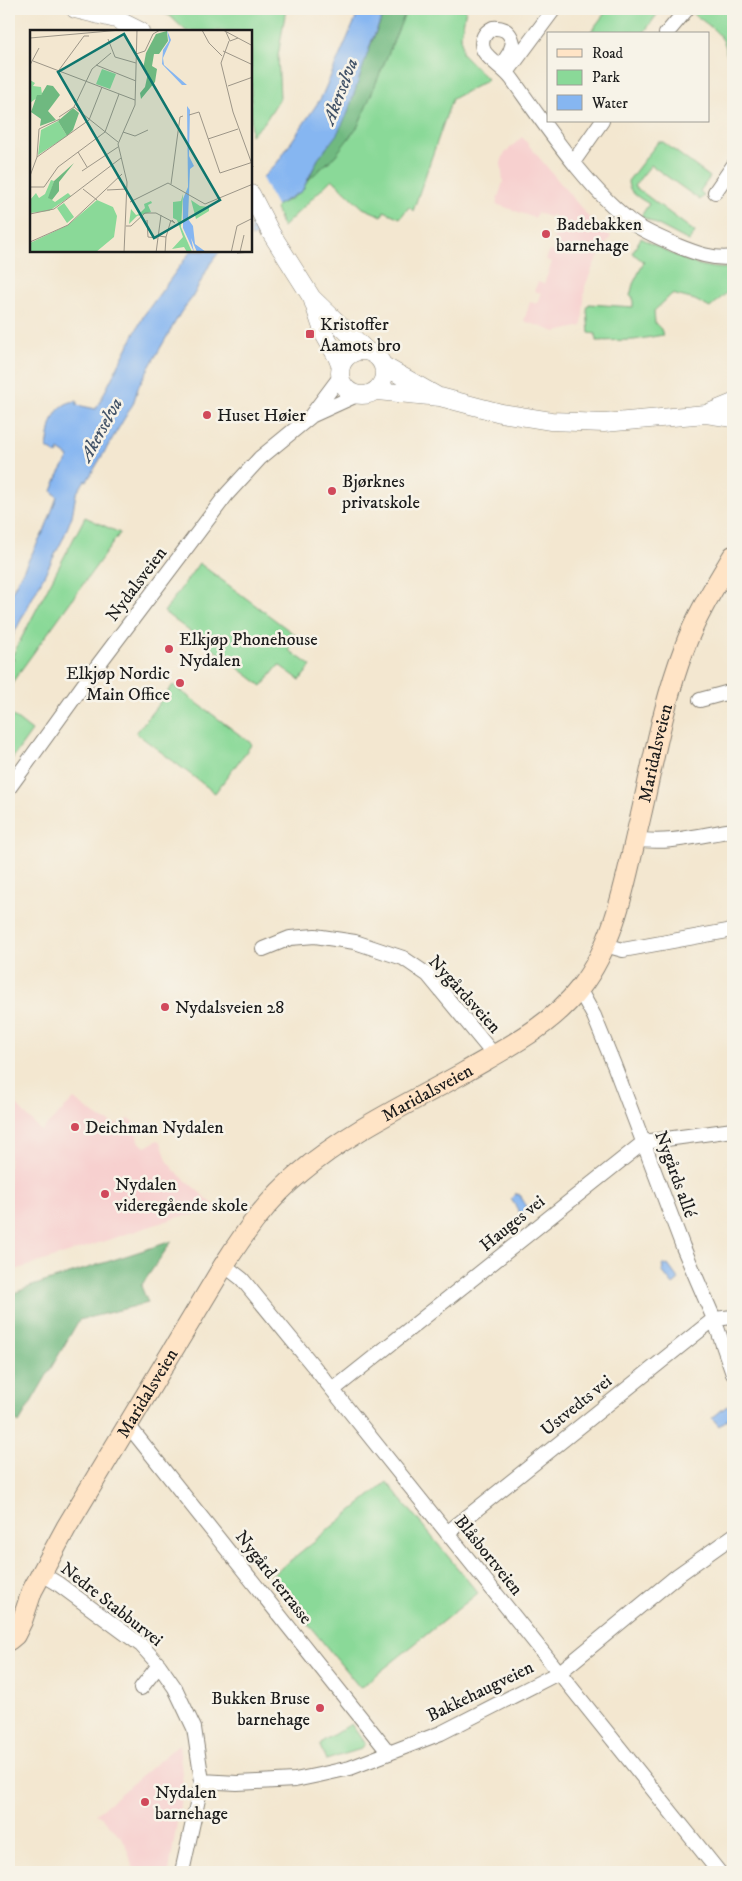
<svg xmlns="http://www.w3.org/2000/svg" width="742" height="1881" font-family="'IM FELL DW Pica',serif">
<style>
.built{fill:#f7d0cf}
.green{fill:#8ad998;stroke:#537a5a}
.forest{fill:#6fb980;stroke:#466a4e}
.water{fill:#86b6f1;stroke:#516986}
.pier{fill:#f3e7d0}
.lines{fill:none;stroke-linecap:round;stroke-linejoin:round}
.minor-casing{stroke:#888276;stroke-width:16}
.tertiary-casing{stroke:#888276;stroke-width:19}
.secondary-casing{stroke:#888276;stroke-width:22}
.minor{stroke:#fff;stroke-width:14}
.tertiary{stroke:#fff;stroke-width:18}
.secondary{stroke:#ffe4c6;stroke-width:20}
.poi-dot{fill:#d1495b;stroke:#f7f3e8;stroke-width:2}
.labels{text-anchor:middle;stroke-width:5;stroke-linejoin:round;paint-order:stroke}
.poi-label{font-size:18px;fill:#1c1c1c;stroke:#f7f3e8;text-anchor:start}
.street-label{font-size:18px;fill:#1c1c1c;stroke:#f7f3e8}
.water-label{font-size:19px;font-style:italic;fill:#415267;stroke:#f7f3e8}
.inset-road{fill:none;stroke:#9d9688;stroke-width:1}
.view{fill:#0f766e;fill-opacity:0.15;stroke:#0f766e;stroke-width:2.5}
.inset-edge{fill:none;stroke:#1c1c1c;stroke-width:2.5}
</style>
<rect width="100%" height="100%" fill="#f7f3e8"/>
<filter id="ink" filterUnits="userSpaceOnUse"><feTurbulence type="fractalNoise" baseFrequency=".02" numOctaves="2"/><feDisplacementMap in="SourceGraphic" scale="10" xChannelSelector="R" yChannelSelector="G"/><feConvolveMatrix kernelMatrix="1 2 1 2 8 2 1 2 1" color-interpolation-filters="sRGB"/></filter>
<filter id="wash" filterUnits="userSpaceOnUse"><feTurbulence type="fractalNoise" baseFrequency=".0096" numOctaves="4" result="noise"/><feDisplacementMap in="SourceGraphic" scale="20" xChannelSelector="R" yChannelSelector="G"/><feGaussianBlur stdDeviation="1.12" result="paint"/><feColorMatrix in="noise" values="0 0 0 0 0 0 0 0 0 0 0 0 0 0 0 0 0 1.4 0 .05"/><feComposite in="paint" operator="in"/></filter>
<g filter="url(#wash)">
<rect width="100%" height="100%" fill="#f3e7d0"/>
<!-- built -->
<path class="built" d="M522,137L597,227L611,236L595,262L585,286L582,326L556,332L524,321L530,302L537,304L541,293L534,291L538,282L544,284L552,262L546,260L549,251L555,252L559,242L553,239L560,221L554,219L555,216L551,215L550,217L537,213L535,218L496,204L503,182L501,163L504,154Z
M74,1099L98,1117L114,1124L123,1122L129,1119L132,1120L136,1129L138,1141L145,1147L158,1140L161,1142L167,1160L175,1171L214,1205L219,1213H206L179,1217L9,1272V1106L13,1101L41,1131Z
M179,1744L183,1785L169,1872H141L133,1867L125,1843L120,1836L103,1818L96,1814Z"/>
<!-- green -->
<path class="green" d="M154,9H286L278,56L280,98L264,123L251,135V31H186L170,16Z
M411,9H466L461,35L462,53L488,80L452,99L413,211L409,207L400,218L384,211L382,216L363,208L332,179L283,227L275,206L290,199L302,191L308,180L335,156L404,16Z
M608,9H661L643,34H589Z
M696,9H733V63L726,53C728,36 704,22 692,13Z
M658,142H663L710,177L700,191L704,195L700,200L651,165L634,186L695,232L689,241L641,216L649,204C640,198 628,193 628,181Z
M641,238C671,253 697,271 733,268V287L710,308L695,300L672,294L654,311L655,323L661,329L663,335L634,340L596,341V334L589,333L587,309L589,304L633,307V297L630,296L633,284L644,262L632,253Z
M85,517L120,533L11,684H9V670L14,659L11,658Z
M199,563L298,637L289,650L311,666L300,680L279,665L262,686L164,612Z
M173,685L252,744L215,793L136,733Z
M9,713L32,731L9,763Z
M387,1482L478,1593L360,1688L270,1577Z
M351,1724L365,1744L361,1749L326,1760L320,1746L323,1741Z"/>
<!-- forest -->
<path class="forest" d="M386,9H411L404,16L358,126L335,156L308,180L318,159L326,149Z
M172,1241L141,1286L148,1303L79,1320L19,1423L9,1416V1295L32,1286Z"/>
<!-- water -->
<path class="water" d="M360,9H386L372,40L347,115L337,134L318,159L302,191L270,209L258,235L251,237V189L277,163L321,98Z
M191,251H220L210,264L192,298L181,312L139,385L133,404L87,481L85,480L76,494L72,516L63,539L9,643V597L45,529L57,497L52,491L58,476L69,457L59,450L57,455L47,448C50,428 52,403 77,401V405L96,409L144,315Z
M516,1193L517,1195L519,1194L529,1210L521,1215L511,1199Z
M664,1264L666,1266L668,1265L679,1280L673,1285L662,1271L663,1269L662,1266Z
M728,1405L733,1411V1415L719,1426L712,1418Z"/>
<!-- pier -->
<path class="pier" d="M261,176L277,207L266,221L260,237L251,221V186Z"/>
</g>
<g filter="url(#ink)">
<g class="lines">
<!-- minor casing -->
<g class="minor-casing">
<path id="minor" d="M666,34L687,9
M501,66L510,52L513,43C510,32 504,27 493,28C485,32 480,39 483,49C486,58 505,69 512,79C545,125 591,194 637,226C650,234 665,240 678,246C695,253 714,260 733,257
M508,71L554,9
M574,161L602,121
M715,192L733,166
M311,416L357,395
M700,700L733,691
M9,788L92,673L227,494L260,458L310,417L340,377
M635,839C667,845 701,835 733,830
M605,945L623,950L733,930
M263,949L290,938L315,936L355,942L403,958L428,975L494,1055
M579,989L594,1016L614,1065L683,1247L714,1319L733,1374
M224,1265L242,1279L315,1368L719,1872
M333,1390L644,1142L733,1130
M128,1425L389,1753
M447,1533L714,1319L733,1317
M42,1574L57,1583L141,1645L159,1665L175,1688L194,1728L202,1781L182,1872
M141,1688L159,1665
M202,1781L237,1783L295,1780L319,1775L350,1768L441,1733L560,1672L678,1575L733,1536"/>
</g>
<!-- tertiary casing -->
<g class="tertiary-casing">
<path id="tertiary" d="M75,9L116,19L140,31
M251,194L271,233L312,298L367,351
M313,301L324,334L337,357L341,367
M340 373a22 22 0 1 1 44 0a22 22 0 1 1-44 0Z
M384,366L437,396
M377,391L440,397L501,413L551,421L604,423L706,414L733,418
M706,414L733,403"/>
</g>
<!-- secondary casing -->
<g class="secondary-casing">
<g id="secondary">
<path id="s1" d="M9,1640L15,1635L22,1621L32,1591L66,1528L224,1265C245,1232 269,1198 300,1173C349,1131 410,1103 465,1072C506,1048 551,1026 580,988C617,940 626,876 640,819C653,763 663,704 684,649C696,616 715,586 733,556"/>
</g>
</g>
<!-- minor -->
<use href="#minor" class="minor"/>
<!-- tertiary -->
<use href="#tertiary" class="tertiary"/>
<!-- secondary -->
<use href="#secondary" class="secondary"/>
</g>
</g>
<!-- markers -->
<g class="poi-dot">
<circle cx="546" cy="234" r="5"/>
<rect x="305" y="329" width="10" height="10" rx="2.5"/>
<circle cx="207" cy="415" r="5"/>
<circle cx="332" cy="491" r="5"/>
<circle cx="169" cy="649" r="5"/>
<circle cx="180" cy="683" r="5"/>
<circle cx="165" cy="1007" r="5"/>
<circle cx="75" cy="1127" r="5"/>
<circle cx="105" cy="1194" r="5"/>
<circle cx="320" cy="1708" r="5"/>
<circle cx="145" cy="1802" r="5"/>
</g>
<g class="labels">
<!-- poi labels -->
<g class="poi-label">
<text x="556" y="230">Badebakken<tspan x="556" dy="21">barnehage</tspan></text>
<text x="320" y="330">Kristoffer<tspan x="320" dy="21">Aamots bro</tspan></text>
<text x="217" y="421">Huset Høier</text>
<text x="342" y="487">Bjørknes<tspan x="342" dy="21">privatskole</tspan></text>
<text x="179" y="645">Elkjøp Phonehouse<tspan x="179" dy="21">Nydalen</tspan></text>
<text x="170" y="679" text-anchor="end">Elkjøp Nordic<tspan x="170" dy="21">Main Office</tspan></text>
<text x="175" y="1013">Nydalsveien 28</text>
<text x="85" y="1133">Deichman Nydalen</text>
<text x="115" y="1190">Nydalen<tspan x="115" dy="21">videregående skole</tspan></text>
<text x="310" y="1704" text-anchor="end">Bukken Bruse<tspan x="310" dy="21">barnehage</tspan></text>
<text x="155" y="1798">Nydalen<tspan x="155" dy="21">barnehage</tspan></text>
</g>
<!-- street labels -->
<g class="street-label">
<text transform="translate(136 584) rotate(-53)" y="6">Nydalsveien</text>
<text dy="6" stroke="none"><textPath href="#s1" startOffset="1139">Maridalsveien</textPath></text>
<text transform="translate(465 994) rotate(48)" y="6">Nygårdsveien</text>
<text dy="6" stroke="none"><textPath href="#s1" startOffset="704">Maridalsveien</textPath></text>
<text transform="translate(676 1174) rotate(70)" y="6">Nygårds allé</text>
<text transform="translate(512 1223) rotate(-39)" y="6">Hauges vei</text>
<text dy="6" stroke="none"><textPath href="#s1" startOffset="284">Maridalsveien</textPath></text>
<text transform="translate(576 1405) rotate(-39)" y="6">Ustvedts vei</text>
<text transform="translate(489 1555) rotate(51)" y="6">Blåsbortveien</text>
<text transform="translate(274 1577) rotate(52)" y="6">Nygård terrasse</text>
<text transform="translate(112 1604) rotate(38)" y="6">Nedre Stabburvei</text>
<text transform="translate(480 1691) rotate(-26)" y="6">Bakkehaugveien</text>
</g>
<!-- water labels -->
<g class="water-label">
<text transform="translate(339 91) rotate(-69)" y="7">Akerselva</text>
<text transform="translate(100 429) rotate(-61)" y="7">Akerselva</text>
</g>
</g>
<!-- overview -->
<g transform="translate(30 30)">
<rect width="222" height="222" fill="#f3e7d0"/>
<path d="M72,39L86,44L80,59L66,54ZM0,50L5,53L3,56L11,57L12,64L0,73ZM28,91L37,106L8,125L11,100ZM21,150L24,151L19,168L25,172L38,163L41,166L19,181L0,183V170L6,163L9,168L15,164ZM153,164L151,197L162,222H157L154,217L142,219L153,207L147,190L143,188V172L151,171ZM67,170L83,177L87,186L84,207L66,222H0V213L38,195ZM161,170L170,176L179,177V181L166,189ZM121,171L122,173L118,175L121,182L107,186L99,194L101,179L106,185L109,184L115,178L114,174ZM34,173L44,187L37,193L27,178Z" fill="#8ad998"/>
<path d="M137,1L138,11L129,24H124L122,36L127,39L125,52L111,69L110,63L115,57L118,43L113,39L116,23L126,4ZM17,55L23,56L30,65L18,81L26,90L10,96L11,89L1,82L7,65H11ZM43,78L49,83L43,100L37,106L28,91ZM44,133L29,152V161L22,170L18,168L24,151Z" fill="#6fb980"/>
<path d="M137,0L141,10L133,28L134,35L157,55H152L132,34L133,20L139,11ZM157,76L160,80L159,126L164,136L160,139L158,189L163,196L165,214L176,222H167L161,208L164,222L153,198V169L158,157Z" fill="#86b6f1"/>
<path class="inset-road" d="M172,0L179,13L192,26M193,0L223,16M196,2L200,11L208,8M0,8L91,0M78,9L85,27L106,33M199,11L191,33L203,82L223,137M193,21L223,35M106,24L115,21L123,4L130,0M3,31L105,70M0,35L9,18M66,35L106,51M29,40L54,6H59M198,56L223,47M44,77L88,112M159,85L169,82L190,143L223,132M29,87L44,77L62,39L81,23M93,102L105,106L118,100M178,109L208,99M48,122L57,137M7,127L59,90L72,57M52,141L88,117M0,146L7,127L9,99L30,89M138,153L175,174L223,154M141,154L150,87L153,86M0,157H14L28,137L75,102L89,64M53,159L67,170M77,160L97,159M100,172L138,153M0,184L24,179L91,128M117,190L118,207L127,208M96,196H101L115,183H126L145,193L142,190M128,206L136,207L135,223M136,207L141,190M0,212L38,195L92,144M210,222L214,205M94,223L97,152L88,114L105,75L107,0M126,223L131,185M201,223L207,196L223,188M207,223L223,222"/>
<path class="view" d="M94,4L190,170L124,208L28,42Z"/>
<rect width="222" height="222" class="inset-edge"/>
</g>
<!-- margin -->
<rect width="742" height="1881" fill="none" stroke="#f7f3e8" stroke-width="30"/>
<!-- legend -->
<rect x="547" y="32" width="162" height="90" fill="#f7f3e8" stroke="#9f9d96"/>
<rect x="557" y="49" width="25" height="8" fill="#ffe4c6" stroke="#9f9d96"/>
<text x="592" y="58" font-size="15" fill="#1c1c1c">Road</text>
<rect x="557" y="70" width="25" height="15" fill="#8ad998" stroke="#9f9d96"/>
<text x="592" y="82" font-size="15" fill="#1c1c1c">Park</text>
<rect x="557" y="95" width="25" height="15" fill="#86b6f1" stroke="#9f9d96"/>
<text x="592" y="108" font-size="15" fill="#1c1c1c">Water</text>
</svg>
